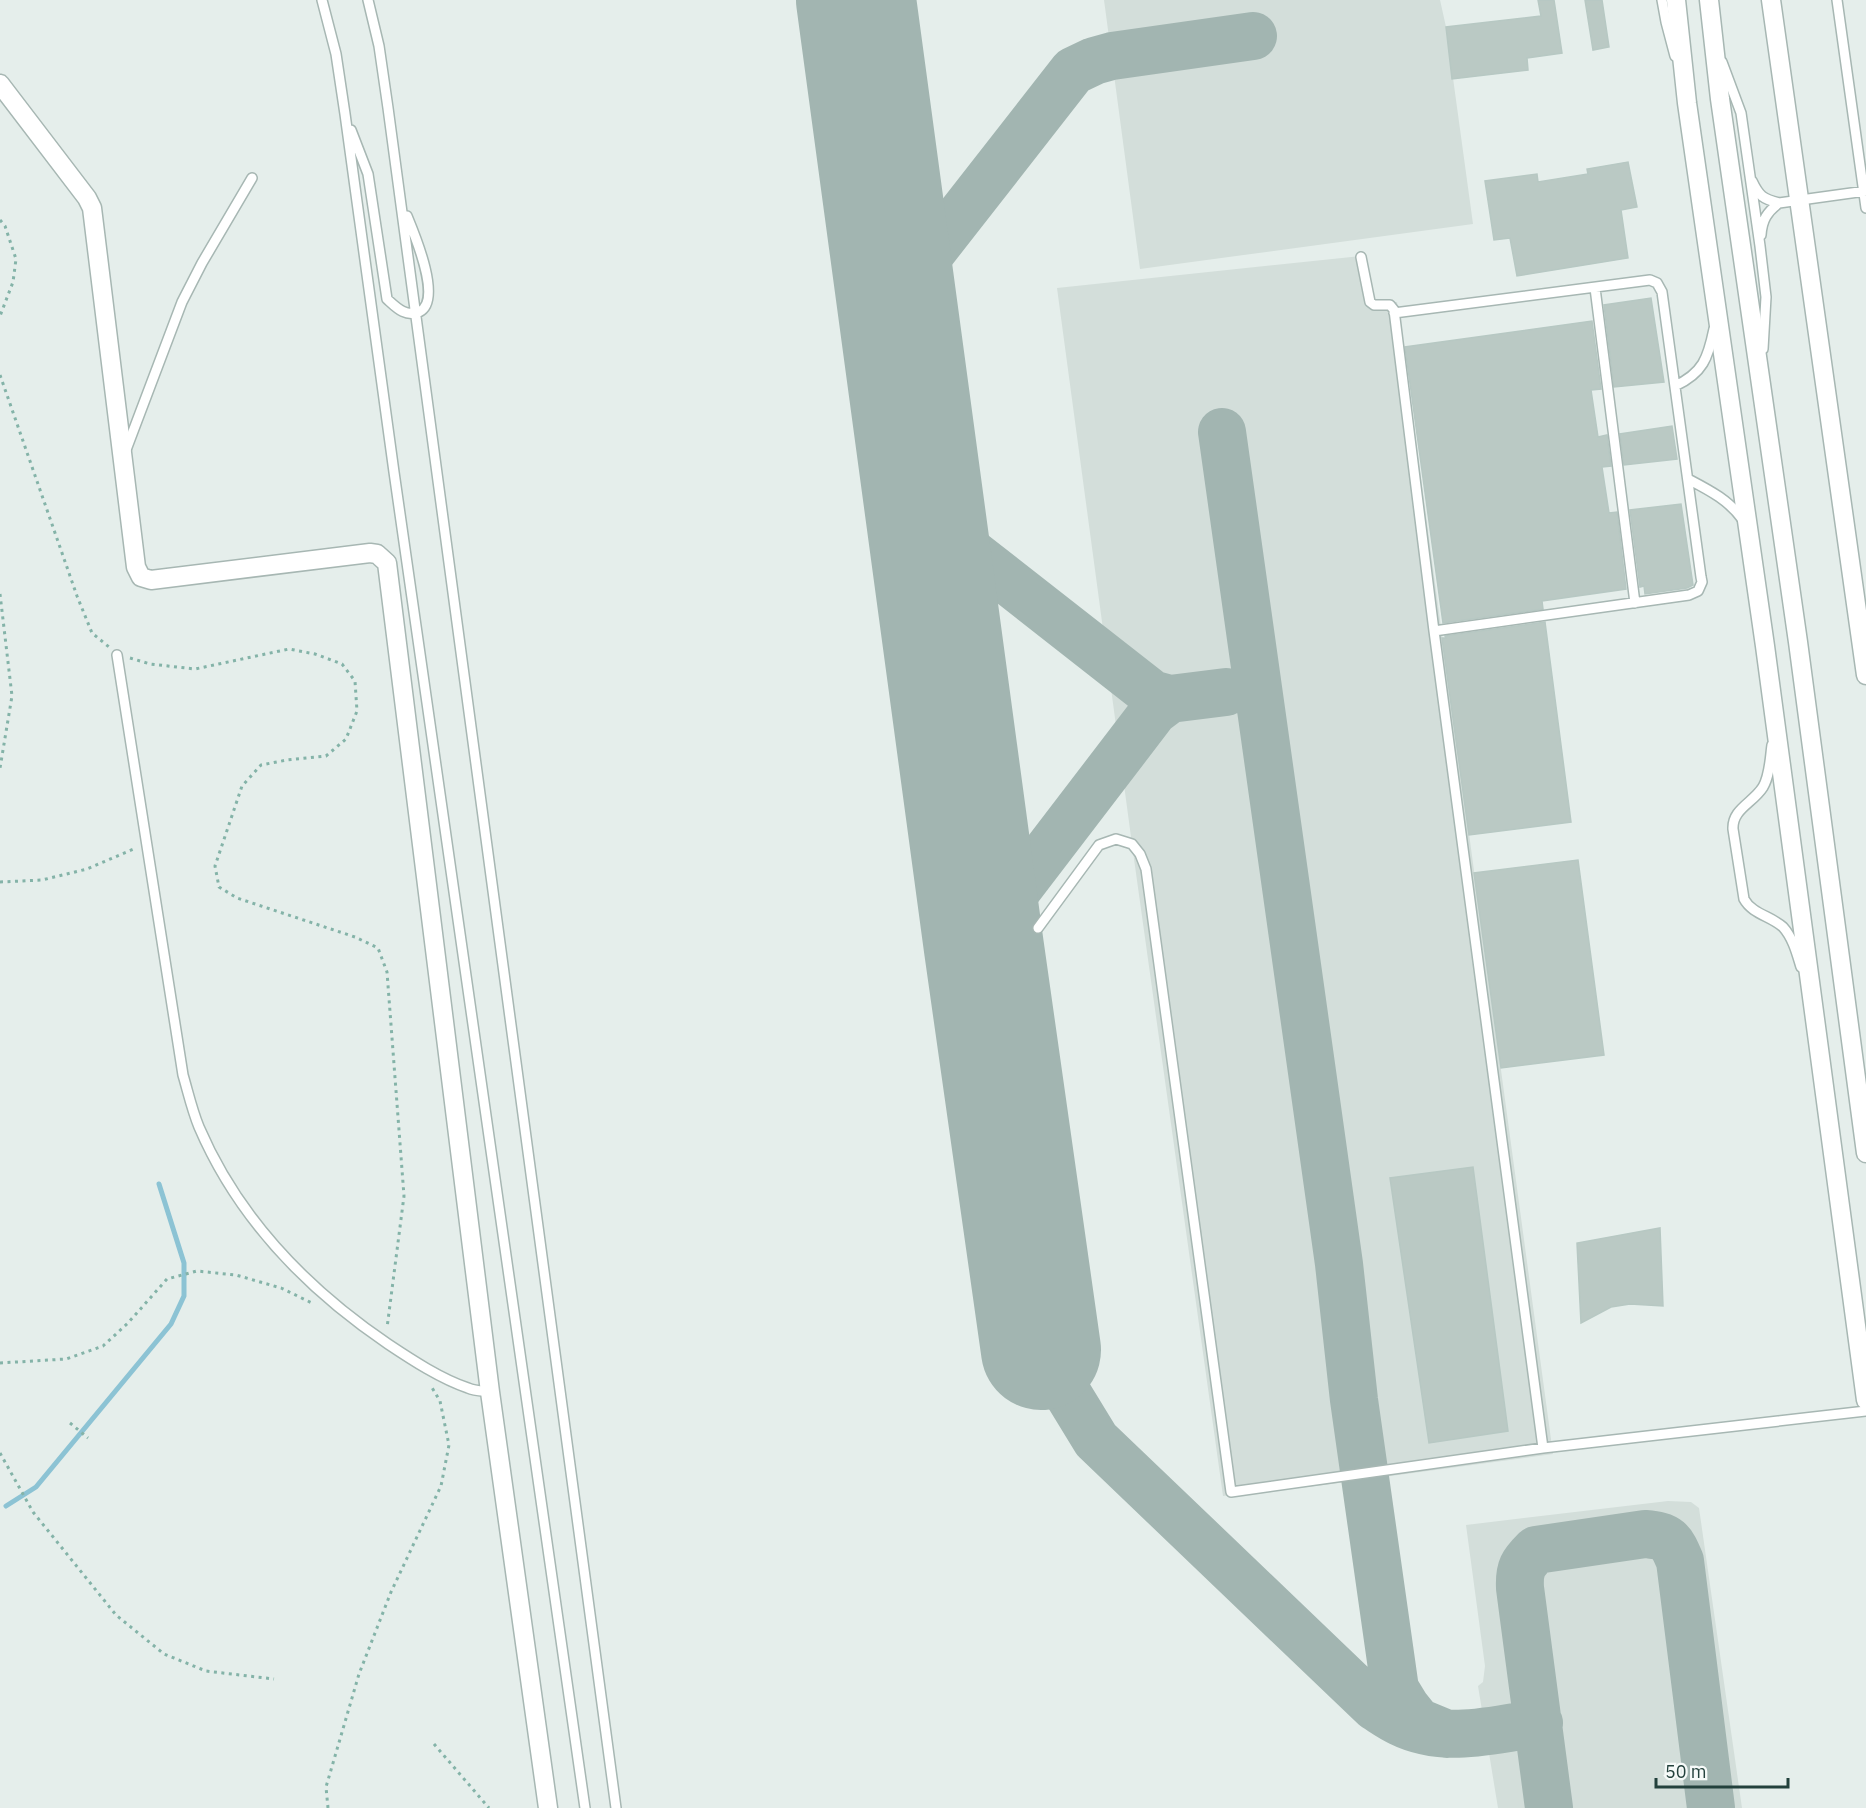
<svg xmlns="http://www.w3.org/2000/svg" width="1866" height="1808" font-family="'IBM Plex Sans',sans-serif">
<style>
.built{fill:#d3deda}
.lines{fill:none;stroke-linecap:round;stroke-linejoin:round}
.stream{stroke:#8cc3d4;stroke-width:5}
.taxiway{stroke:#a2b5b1;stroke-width:48}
.runway{stroke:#a2b5b1;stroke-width:120}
.building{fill:#bac9c4;stroke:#b7c8c3;stroke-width:1.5}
.lane-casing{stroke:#a7b7b3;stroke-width:12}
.street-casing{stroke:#a7b7b3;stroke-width:21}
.path{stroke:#84b3a8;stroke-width:3;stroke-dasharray:3 4.5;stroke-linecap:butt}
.lane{stroke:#fff;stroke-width:9}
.street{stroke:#fff;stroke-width:18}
</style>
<rect width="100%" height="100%" fill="#e5eeeb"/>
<!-- built -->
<path class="built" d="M1104,0H1440L1446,27L1473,224L1140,269Z
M1361,256L1373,303L1397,302L1553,1454L1324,1485L1223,1496L1134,859L1057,288Z
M1668,1501L1691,1502L1699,1508L1742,1808H1498L1478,1686L1483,1682L1485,1666L1466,1525Z"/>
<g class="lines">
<!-- stream -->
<path class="stream" d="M6,1506L36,1487L171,1324L184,1296V1263L159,1184"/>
<!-- taxiway -->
<path class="taxiway" d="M902,344L905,303L916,272L1073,71L1094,61L1112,56L1253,36
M1222,432L1339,1264L1354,1400L1395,1689L1406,1707L1418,1722L1447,1734
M924,502L945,531L972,553L1152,694L1170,699L1154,711L1018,889L998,916L984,948
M1170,699L1226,692
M1041,1350L1096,1440L1375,1707C1383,1712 1391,1718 1400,1722C1444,1744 1494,1730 1539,1723
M1549,1808L1520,1588C1519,1568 1523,1563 1536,1550L1645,1534C1669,1536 1671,1540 1680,1561L1711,1808"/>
<!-- runway -->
<path class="runway" d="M856,0L984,948L1041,1350"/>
</g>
<!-- building -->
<path class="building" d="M1538,0H1554L1562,53L1527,58L1528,70L1452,79L1446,27L1541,16Z
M1585,0H1602L1609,47L1593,50Z
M1628,162L1637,207L1621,210L1628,258L1517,276L1510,238L1494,240L1485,181L1537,174L1538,182L1588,174L1587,169Z
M1651,298L1664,382L1614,387L1604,305Z
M1592,321L1601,389L1591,390L1598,437L1607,435L1611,466L1602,467L1609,513L1617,512L1626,589L1542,601L1543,609L1443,623L1405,347Z
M1672,426L1677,459L1624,465L1620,434Z
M1681,504L1693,585L1687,588L1645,594L1644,586L1640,587L1630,510Z
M1545,622L1571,822L1469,835L1442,638H1446L1445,636Z
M1578,860L1604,1055L1501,1068L1474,873Z
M1473,1167L1508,1431L1429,1443L1390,1178Z
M1660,1228L1663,1306L1630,1304L1611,1307L1581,1323L1577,1243Z"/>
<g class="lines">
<!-- lane casing -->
<g class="lane-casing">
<path id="lane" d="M322,0L336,54L345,114L394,472L585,1808
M368,0L379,46L388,108L616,1808
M1662,0L1666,22L1675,56
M1837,0L1866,208
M1722,62L1741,113L1760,246L1766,297L1763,349
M351,130L368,174L387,299C397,308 405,317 419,312C443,301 414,233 407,216
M1752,181C1759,196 1763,199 1779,203C1767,212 1762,220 1761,235
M1779,203L1866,191
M1595,288L1635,603
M1394,313L1650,280L1657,283L1662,292L1701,577L1702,582L1698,591L1689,595L1434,631
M1675,386C1703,373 1708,358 1714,329
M126,450L182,302L202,263L252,178
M1688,479C1709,490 1729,500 1743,520
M117,655L183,1075C188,1092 192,1110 199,1127C238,1218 307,1289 388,1344C412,1360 441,1379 468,1388C475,1391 483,1391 490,1392
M1772,745C1770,759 1770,775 1763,787C1753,803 1732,809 1733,829L1744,899C1752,914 1771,916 1783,927C1793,938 1797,954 1801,967
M1038,928L1099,845L1116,839L1132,844L1140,854L1146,869L1231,1492L1543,1448L1434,631L1394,310L1390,305H1374L1370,302L1361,257
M1543,1448L1866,1411"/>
</g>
<!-- street casing -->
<g class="street-casing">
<path id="street" d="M1676,0L1687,103L1765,646L1866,1400
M1709,0L1720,99L1798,642L1866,1153
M1771,0L1866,675
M0,84L87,198L92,208L136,567L141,577L151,580L370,553L377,554L387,563L490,1392L548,1808"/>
</g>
<!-- path -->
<path class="path" d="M0,220L5,226L16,259L13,282L0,316
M0,375L77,596L92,633L109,647
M0,594L12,696L0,768
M130,658L150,664L195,669L289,649L315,654L342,664L355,681L357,711L346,739L326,756L287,760L261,765L242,786L215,866L219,887L237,898L355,937L378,948L387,972L404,1196L387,1328
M0,882L42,880L87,869L136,848
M0,1363L66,1359L103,1346L128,1323L167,1279L197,1271L236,1275L281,1288L314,1304
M70,1423L88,1438
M0,1453L33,1512L116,1615L164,1654L206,1671L274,1679
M434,1744L489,1808
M328,1808L326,1787L359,1674L391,1592L441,1486L449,1445L440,1401L431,1386"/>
<!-- lane -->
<use href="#lane" class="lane"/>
<!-- street -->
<use href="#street" class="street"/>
</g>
<!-- scale -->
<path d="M1656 1778v9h132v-9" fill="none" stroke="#23413c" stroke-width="3"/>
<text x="1665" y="1778" font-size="18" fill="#23413c" stroke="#f6faf9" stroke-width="4.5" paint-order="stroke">50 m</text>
</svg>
